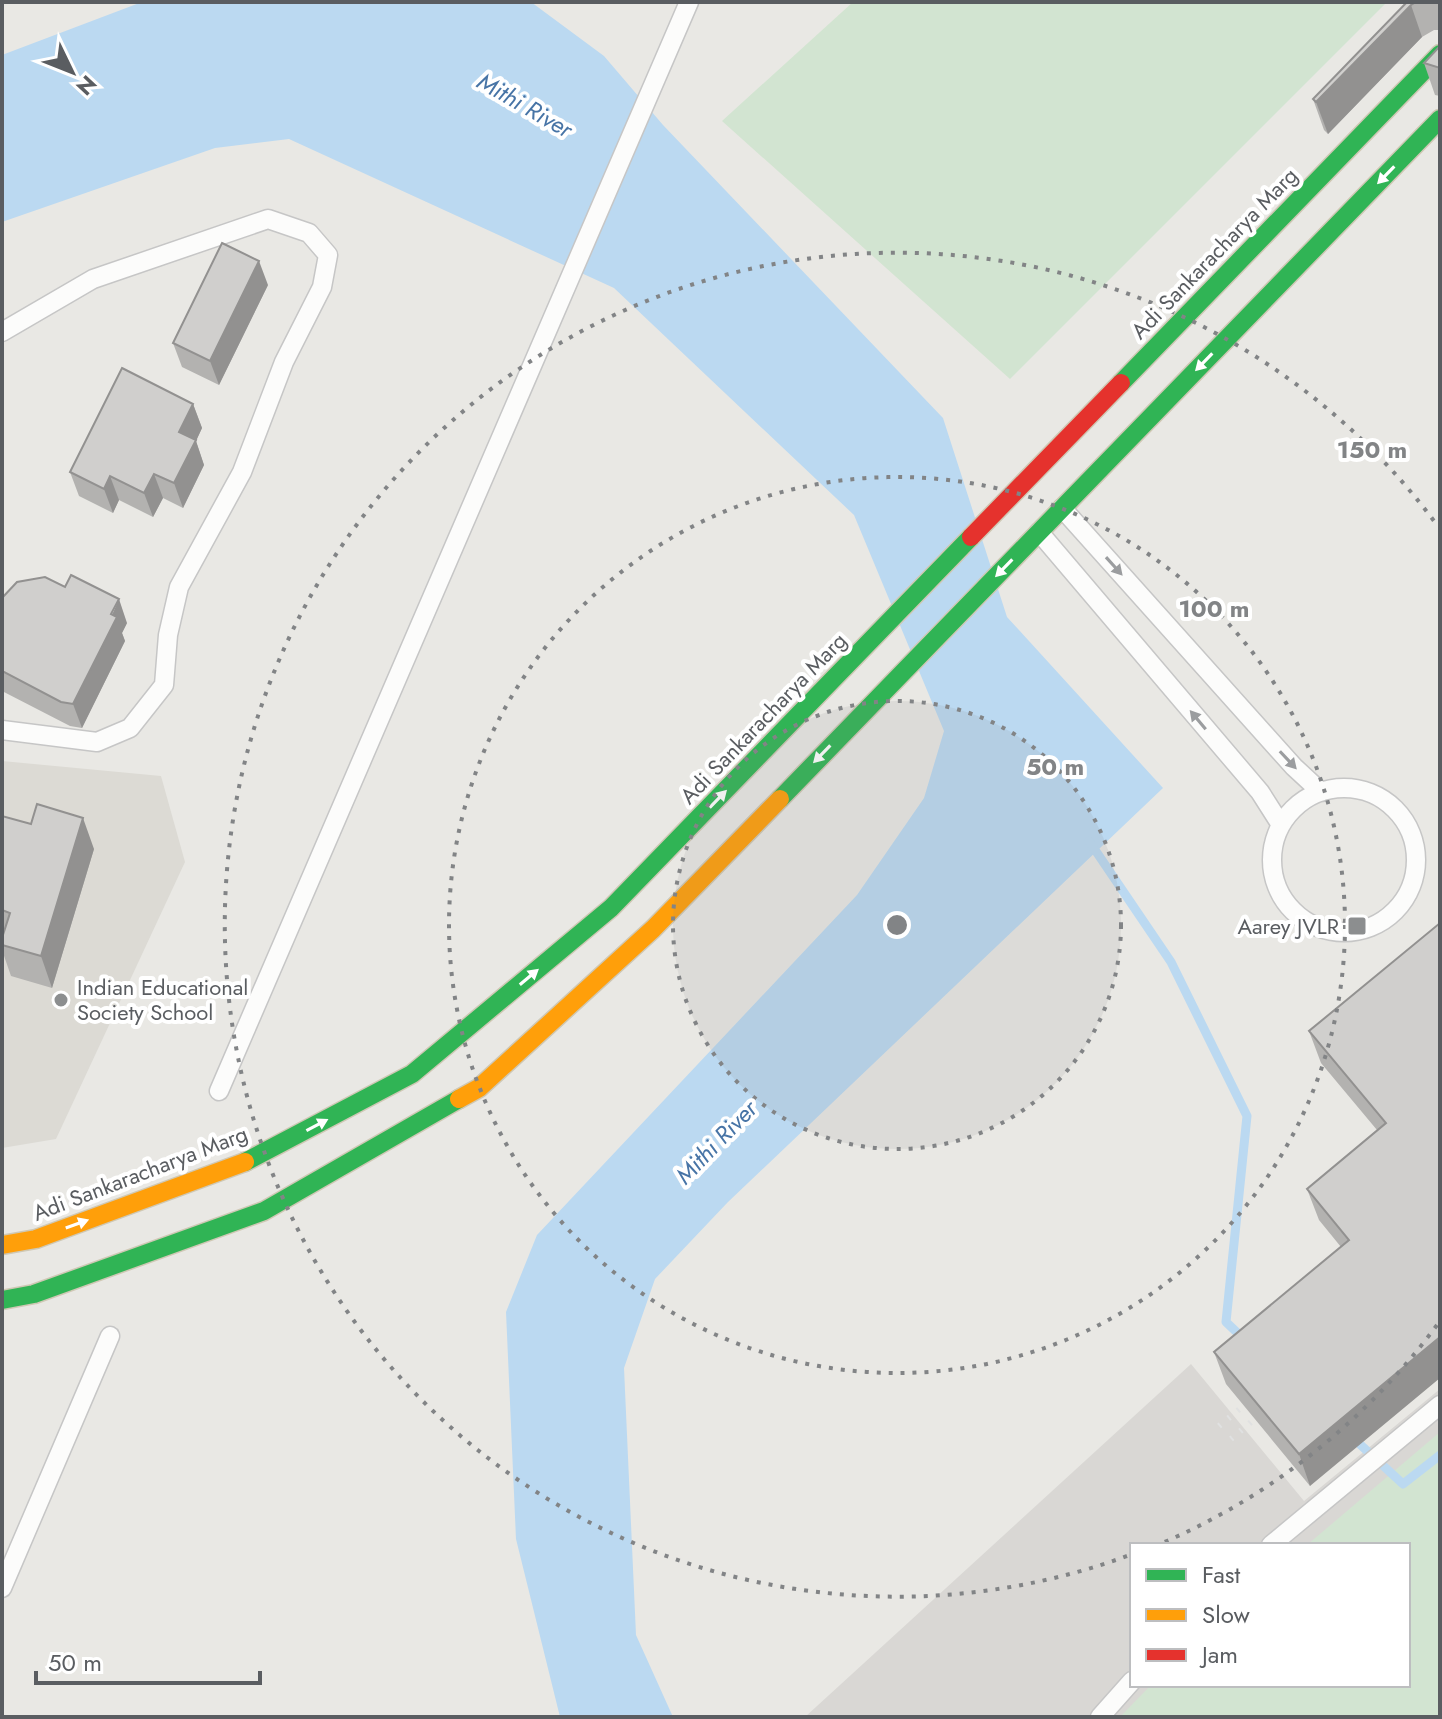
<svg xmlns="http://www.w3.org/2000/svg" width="1442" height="1719" font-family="Jost,sans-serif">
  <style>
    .industrial { fill: #d9d7d4; fill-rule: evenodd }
    .education { fill: #dcdad4 }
    .green { fill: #d2e4d1 }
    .water { fill: #bbd9f1 }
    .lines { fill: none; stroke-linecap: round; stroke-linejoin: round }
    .stream { stroke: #bbd9f1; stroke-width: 9 }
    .lane-casing { stroke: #c6c6c6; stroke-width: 21 }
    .fast-casing { stroke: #cfc8b4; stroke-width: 21 }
    .slow-casing { stroke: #cfc8b4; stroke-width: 21 }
    .jam-casing { stroke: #cfc8b4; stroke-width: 21 }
    .lane { stroke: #fcfcfb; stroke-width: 18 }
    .fast { stroke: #30b455; stroke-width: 18 }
    .slow { stroke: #ff9f0a; stroke-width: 18 }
    .jam { stroke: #e5322d; stroke-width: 18 }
    .rail { stroke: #e0e1e1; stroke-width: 6; stroke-dasharray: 2 10; stroke-linecap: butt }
    .wall { fill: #b3b2b0 }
    .shaded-wall { fill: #929190 }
    .building { fill: #d0cfcd; stroke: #929190; stroke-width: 2 }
    .oneway { fill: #fff }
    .oneway2 { fill: #9b9d9f }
    .ring { fill: none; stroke: #828486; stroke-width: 4; stroke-dasharray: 4 8 }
    .poi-dot { fill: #8c8e8f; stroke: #fff; stroke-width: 3 }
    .labels { text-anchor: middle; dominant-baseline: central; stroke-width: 8; stroke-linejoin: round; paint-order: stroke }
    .street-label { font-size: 22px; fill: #5a5d61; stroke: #fff }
    .poi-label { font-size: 22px; fill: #5a5d61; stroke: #fff; text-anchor: end }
    .water-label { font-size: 24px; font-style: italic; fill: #4774a6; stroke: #fff }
    .centre { fill: #828486; stroke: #fff; stroke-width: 4 }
    .ring-label { font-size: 24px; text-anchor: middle; font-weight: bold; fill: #828486; stroke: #fff; stroke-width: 8; stroke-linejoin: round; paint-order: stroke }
  </style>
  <rect width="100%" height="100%" fill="#e9e8e4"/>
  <path class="industrial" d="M 1191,1364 L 1304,1501 L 1440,1389 L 1440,1717 L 805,1717 ZM 1132,1545 L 1408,1545 L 1408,1685 L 1132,1685 Z"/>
  <path class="education" d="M 2,761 L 161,776 L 185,862 L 56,1139 L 2,1148 Z"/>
  <path class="green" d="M 853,2 L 1387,2 L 1010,379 L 722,121 Z
    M 1440,1432 L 1440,1717 L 1120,1717 L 1151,1685 L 1408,1685 L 1408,1545 L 1307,1545 Z"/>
  <path class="water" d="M 142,2 L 531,2 L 604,56 L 663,125 L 943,418 L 1007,617 L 1163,788 L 728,1202 L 655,1279 L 624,1368 L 636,1635 L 673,1717 L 560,1717 L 516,1539 L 506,1312 L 537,1235 L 857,895 L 924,798 L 944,731 L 854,515 L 614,288 L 289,139 L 215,148 L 2,222 L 2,55 Z"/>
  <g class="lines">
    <path class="stream" d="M 1089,841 L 1171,962 L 1247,1116 L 1226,1322 L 1246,1341
      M 1352,1437 L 1403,1484 L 1440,1455"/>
    <g class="lane-casing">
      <path id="lane" d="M 2,332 L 93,279 L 268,219 L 309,233 L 328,255 L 322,287 L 284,362 L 242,472 L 179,587 L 168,635 L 164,685 L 130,728 L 97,742 L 2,730
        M 1062,508 L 1294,767 L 1321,792
        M 1039,532 L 1260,792 L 1281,825
        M1272 860a72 72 0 1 1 144 0a72 72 0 1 1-144 0Z
        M 219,1091 L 689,2
        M 1271,1545 L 1440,1405
        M 2,1588 L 110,1336
        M 1100,1717 L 1132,1681"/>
    </g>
    <g class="fast-casing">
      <path id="fast" d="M 1121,383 L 1440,54
        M 780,799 L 1440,119
        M 245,1162 L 412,1074 L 611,908 L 971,537
        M 2,1300 L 34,1294 L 264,1211 L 459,1099"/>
    </g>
    <g class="slow-casing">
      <path id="slow" d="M 459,1099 L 479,1088 L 653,929 L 780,799
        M 2,1245 L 36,1239 L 245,1162"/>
    </g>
    <g class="jam-casing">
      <path id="jam" d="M 971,537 L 1121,383"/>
    </g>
    <use href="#lane" class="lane"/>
    <use href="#fast" class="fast"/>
    <use href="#slow" class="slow"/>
    <use href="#jam" class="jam"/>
    <path class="rail" d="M 1219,1426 L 1259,1393
      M 1231,1439 L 1270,1406"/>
  </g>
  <path class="wall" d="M 1407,2 L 1440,2 L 1440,30 L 1434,30 L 1422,37 L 1328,134 L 1324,130 L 1313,99 Z
    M 1440,46 L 1440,96 L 1435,95 L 1424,63 Z
    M 268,285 L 219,385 L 182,367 L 173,343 Z
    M 193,404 L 202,428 L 196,441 L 204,465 L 183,508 L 163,498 L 153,517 L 119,500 L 113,513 L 79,496 L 70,472 Z
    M 2,598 L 127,623 L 122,633 L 125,641 L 82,728 L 70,726 L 2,691 Z
    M 2,816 L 94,849 L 52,988 L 11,976 L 2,950 Z
    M 1440,923 L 1310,1486 L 1226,1384 L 1214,1352 L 1341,1247 L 1319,1220 L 1307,1189 L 1377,1130 L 1321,1063 L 1309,1031 Z"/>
  <path class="shaded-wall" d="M 1411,5 L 1422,37 L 1328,134 L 1316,102 Z
    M 259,261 L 268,285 L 219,385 L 210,361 Z
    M 193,404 L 202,428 L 196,441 L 204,465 L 183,508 L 174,483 L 179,432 Z
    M 154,474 L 163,498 L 153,517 L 144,493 Z
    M 110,476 L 119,500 L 113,513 L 104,489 Z
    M 119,599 L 127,623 L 122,633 L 125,641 L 82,728 L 73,704 Z
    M 83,818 L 94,849 L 52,988 L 41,956 Z
    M 1440,1337 L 1440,1378 L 1310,1486 L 1299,1454 Z"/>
  <path class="building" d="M 1407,2 L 1416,2 L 1411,5 L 1316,102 L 1313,99 Z
    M 1440,46 L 1440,68 L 1424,63 Z
    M 222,243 L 259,261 L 210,361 L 173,343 Z
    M 122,368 L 193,404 L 179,432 L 196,440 L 174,483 L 154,474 L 144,493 L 110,476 L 104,489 L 70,472 Z
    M 71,575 L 119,599 L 111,614 L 117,617 L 73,704 L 61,702 L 2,671 L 2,598 L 17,582 L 45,577 L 65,587 Z
    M 37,804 L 83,818 L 41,956 L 2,945 L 2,938 L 10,913 L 2,910 L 2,816 L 31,824 Z
    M 1440,923 L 1440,1337 L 1299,1454 L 1214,1352 L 1349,1240 L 1307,1189 L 1386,1123 L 1309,1031 Z"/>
  <defs><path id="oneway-solid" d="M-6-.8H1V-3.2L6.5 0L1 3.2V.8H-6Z" transform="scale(2)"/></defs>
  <g class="oneway">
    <use href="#oneway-solid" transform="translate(1386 175) rotate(134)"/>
    <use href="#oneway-solid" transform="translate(1204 362) rotate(134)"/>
    <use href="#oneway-solid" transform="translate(1004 568) rotate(134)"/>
    <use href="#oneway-solid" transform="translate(822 754) rotate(134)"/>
    <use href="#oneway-solid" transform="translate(718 799) rotate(-46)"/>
    <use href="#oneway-solid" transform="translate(529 977) rotate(-40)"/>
    <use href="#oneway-solid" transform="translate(317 1125) rotate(-28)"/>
    <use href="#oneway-solid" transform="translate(77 1224) rotate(-20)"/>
  </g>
  <g class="oneway2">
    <use href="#oneway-solid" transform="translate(1114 566) rotate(48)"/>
    <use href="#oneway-solid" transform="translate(1198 720) rotate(-130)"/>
    <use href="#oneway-solid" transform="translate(1288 760) rotate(47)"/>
  </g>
  <circle cx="897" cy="925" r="224" fill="#828486" fill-opacity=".12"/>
  <g class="ring">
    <circle cx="897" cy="925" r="224"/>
    <circle cx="897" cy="925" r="448"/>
    <path d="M1437 1325A672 672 0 0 1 1160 1544M1127 1556A672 672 0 1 1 1437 525"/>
  </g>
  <g class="poi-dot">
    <rect x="1347" y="916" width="20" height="20" rx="4"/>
    <circle cx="61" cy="1000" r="8"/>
  </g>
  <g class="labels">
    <g class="street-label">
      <text transform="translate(1214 253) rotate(-46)">Adi Sankaracharya Marg</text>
      <text transform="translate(763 718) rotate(-46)">Adi Sankaracharya Marg</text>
      <text transform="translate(140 1173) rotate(-21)">Adi Sankaracharya Marg</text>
    </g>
    <g class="poi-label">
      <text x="1339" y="926">Aarey JVLR</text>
      <text x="77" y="987" text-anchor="start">Indian Educational<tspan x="77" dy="25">Society School</tspan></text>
    </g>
    <g class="water-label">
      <text transform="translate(525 105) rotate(30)">Mithi River</text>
      <text transform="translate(716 1142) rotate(-46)">Mithi River</text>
    </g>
  </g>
  <circle cx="897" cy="925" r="12" class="centre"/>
  <g class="ring-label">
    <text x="1372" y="458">150 m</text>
    <text x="1214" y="617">100 m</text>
    <text x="1055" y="775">50 m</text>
  </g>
  <rect width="1442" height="1719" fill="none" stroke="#5a5d61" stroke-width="8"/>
  <rect x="1130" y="1543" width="280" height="144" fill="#ffffff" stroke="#bdbec0" stroke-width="2"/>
  <rect x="1146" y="1569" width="40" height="12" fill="#30b455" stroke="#bdbec0" stroke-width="2"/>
  <text x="1202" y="1583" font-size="24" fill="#5a5d61">Fast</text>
  <rect x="1146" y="1609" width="40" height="12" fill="#ff9f0a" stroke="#bdbec0" stroke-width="2"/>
  <text x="1202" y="1623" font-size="24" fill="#5a5d61">Slow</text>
  <rect x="1146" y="1649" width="40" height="12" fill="#e5322d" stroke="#bdbec0" stroke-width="2"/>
  <text x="1202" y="1663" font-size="24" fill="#5a5d61">Jam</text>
  <g transform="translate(72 72) rotate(133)" stroke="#ffffff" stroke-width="6" paint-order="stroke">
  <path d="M0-6L14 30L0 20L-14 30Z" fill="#5a5d61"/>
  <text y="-12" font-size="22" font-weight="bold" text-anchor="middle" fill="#5a5d61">N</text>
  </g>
  <path d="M36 1671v12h224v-12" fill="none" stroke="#5a5d61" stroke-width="4"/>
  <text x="48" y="1671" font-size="24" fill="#5a5d61" stroke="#ffffff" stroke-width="6" paint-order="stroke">50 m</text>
</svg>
